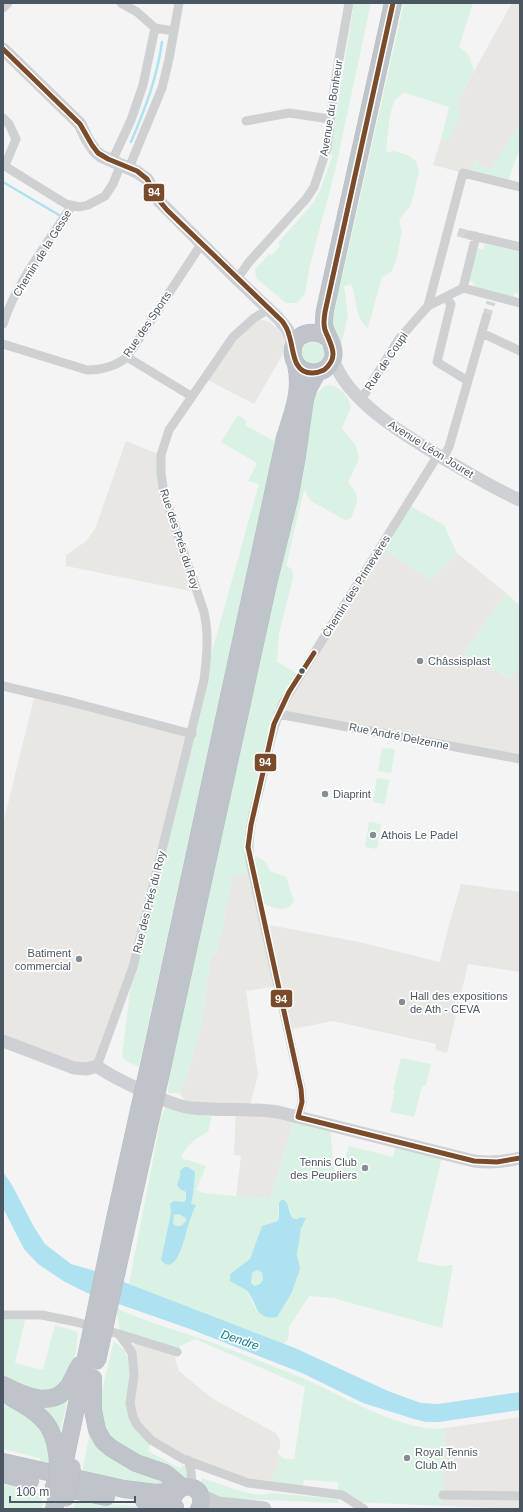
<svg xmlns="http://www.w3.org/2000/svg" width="523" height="1512" font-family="Helvetica,sans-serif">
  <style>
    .commercial { fill: #e8e7e3 }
    .green { fill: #d9f2e3; fill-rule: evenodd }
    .water { fill: #aee2f0; fill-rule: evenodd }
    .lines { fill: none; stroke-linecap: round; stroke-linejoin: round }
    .stream { stroke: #aee2f0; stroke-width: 2.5 }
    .street-tunnel { stroke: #d2d4d7; stroke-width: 9; stroke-dasharray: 9 4.5; stroke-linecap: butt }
    .highway-casing { stroke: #b9bec3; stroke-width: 18 }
    .street { stroke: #ced0d2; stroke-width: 9 }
    .secondary { stroke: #ced0d4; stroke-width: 13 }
    .primary { stroke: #caced1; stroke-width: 15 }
    .highway { stroke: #bec4c9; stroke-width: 17 }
    .highway-bridge-casing { stroke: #b9bec3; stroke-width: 18; stroke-linecap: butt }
    .highway-bridge { stroke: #bec4c9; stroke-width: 17 }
    .bus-1-casing { stroke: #fff; stroke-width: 8 }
    .bus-1 { stroke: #7a4b2a; stroke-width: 5 }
    .poi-dot { fill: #868d94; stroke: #fff; stroke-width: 1.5 }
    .bus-dot { fill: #4a5661; stroke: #fff; stroke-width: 1.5 }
    .labels { text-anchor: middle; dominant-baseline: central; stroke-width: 3.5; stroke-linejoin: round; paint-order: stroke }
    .street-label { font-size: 11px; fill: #4a5661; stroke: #fff }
    .poi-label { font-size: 11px; fill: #4a5661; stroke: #fff; text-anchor: start }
    .water-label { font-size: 12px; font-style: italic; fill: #0c7c9b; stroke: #fff }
    .line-badge { stroke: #fff; stroke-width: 1.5 }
    .badge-label { font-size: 11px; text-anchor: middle; font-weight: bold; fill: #fff }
  </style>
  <rect width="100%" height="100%" fill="#f4f4f4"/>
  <path class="commercial" d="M 512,3 L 520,3 L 520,127 L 518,127 L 491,170 L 475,161 L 468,174 L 433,165 L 441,139 L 444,142 L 457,108 L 458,100 Z
    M 254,318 L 270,322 L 275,327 L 276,326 L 284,337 L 285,343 L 284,352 L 254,404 L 204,378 Z
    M 126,441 L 161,455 L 161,473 L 197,589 L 190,591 L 66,566 L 66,555 L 85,542 L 95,529 Z
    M 380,547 L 431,580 L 457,553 L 506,593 L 464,653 L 479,666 L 482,662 L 510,679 L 520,664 L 520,759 L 278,714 Z
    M 35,694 L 192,734 L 143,933 L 92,1069 L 3,1041 L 3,824 Z
    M 253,872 L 264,924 L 359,942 L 440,962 L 447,932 L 461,884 L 520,892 L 520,972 L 468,964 L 447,1053 L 435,1050 L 436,1044 L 333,1021 L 288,1030 L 278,986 L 246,991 L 258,1075 L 249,1109 L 295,1116 L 270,1199 L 236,1197 L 241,1156 L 234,1155 L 236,1109 L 191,1108 L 179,1093 L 184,1085 L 201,1026 L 211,957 L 217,953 L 233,875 Z
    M 135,1339 L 177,1352 L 175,1358 L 179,1371 L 213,1399 L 276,1433 L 280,1440 L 280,1447 L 277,1453 L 281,1456 L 270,1486 L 248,1483 L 163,1446 L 133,1417 L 132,1351 Z
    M 520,1417 L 520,1509 L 443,1506 L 445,1428 Z"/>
  <path class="green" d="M 354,3 L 371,3 L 335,171 L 310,265 L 305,294 L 297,303 L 286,303 L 256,278 L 255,270 L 269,254 L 272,255 L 280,246 L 278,243 L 313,203 L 320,191 L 332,157 L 331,153 L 331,148 Z
    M 404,3 L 473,3 L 459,47 L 468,54 L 474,70 L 458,100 L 457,108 L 462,113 L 451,135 L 444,142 L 441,139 L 449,107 L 409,94 L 403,93 L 394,101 L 390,115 L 386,149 L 387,153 L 393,151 L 408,155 L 416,161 L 419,172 L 411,205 L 399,220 L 402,231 L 396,261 L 391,272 L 382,277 L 368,328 C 355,319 357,299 351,284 L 344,286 L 348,315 L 338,359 L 328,312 L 333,293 L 343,273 Z
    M 518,126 L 520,127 L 520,153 L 518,153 L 508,181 L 468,174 L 474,161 L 491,170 Z
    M 485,244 L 520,252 L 520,294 L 514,293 L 513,299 L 473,289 L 475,283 L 469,281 L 477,248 L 483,250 Z
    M302 353a11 11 0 1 1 22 0a11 11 0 1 1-22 0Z
    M 331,385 C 342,388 348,397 351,407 L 342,428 L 356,446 L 359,459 L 348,482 C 361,498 358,499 351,518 L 345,520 L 311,501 L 304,490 L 286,566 C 293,568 293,572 293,578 L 279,633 L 277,662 L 300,675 L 283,703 L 251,825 L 252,858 L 256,856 C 263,859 267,863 270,871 L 286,877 L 294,901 C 288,915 269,907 259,901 L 253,872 L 233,875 L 217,953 L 211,957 L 201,1026 L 184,1085 L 179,1093 L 168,1093 L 170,1069 L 299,481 L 306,453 L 310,414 L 314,396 L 325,386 Z
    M 293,386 L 278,436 L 252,549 L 139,1066 C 131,1064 127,1062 122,1056 L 133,967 L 204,680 L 259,484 L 248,481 L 257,463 L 221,442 L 238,415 L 247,421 L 245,425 L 274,441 L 290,389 Z
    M 407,504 L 444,525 L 457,553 L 431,580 L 380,547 Z
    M 506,593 L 520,606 L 520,665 L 511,679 L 482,662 L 479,667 L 464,653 Z
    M 382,748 L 395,749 L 391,773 L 378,771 Z
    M 377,778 L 389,780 L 385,804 L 373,802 Z
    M 369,822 L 381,824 L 377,849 L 365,847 Z
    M 401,1058 L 431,1064 L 426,1085 L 422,1087 L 414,1117 L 390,1112 L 395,1091 L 393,1090 Z
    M 166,1105 L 186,1114 L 212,1116 L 208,1132 C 196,1138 187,1144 181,1158 L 206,1166 L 196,1190 L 204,1193 L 270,1199 L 295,1116 L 330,1125 L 334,1171 L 342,1173 L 349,1146 L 393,1157 L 397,1142 L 443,1153 L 417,1261 L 440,1266 L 453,1265 L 442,1328 L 333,1298 L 309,1296 L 289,1327 L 288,1340 L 283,1344 L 129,1284 L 161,1118 ZM 278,1206 L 290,1209 L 291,1216 L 294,1219 L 298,1219 L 300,1217 L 306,1218 C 300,1230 295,1247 299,1261 L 256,1310 L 248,1293 L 230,1274 L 250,1259 L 262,1226 L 278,1221 L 279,1216 Z
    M 258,1270 L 262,1273 L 263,1280 L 260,1285 L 255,1286 L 251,1283 L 252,1273 L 255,1271 Z
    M 116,1308 C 141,1320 169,1328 196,1337 C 215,1343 234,1351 252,1358 C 271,1366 291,1373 309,1381 C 344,1397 407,1434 445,1428 L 443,1506 L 353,1502 L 337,1494 L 338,1482 L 304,1480 L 302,1490 L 270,1486 L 281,1456 L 285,1459 L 294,1459 L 305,1387 L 195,1339 L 180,1346 L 177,1352 L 120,1333 Z
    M 3,1320 L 25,1320 L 15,1363 L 43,1370 L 55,1325 L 78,1332 L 76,1353 L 66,1382 L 42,1394 L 3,1377 Z
    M 114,1341 L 124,1350 L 129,1360 L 132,1424 L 140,1435 L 150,1444 L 148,1451 L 181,1469 L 182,1464 L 185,1467 L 189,1481 L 116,1446 L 103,1431 L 100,1398 Z
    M 68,1398 L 60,1432 L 36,1403 Z
    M 3,1401 L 29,1415 L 41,1423 L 53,1463 L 42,1462 L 39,1458 L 3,1449 Z
    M 92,1423 L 176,1485 L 141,1485 L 84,1472 L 83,1467 Z
    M 201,1478 C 218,1482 255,1500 271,1493 L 337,1499 L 339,1501 L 339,1503 C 314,1502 289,1501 265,1500 C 246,1499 223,1504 207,1492 C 204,1489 201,1482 201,1478 Z
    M 3,1484 L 41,1495 L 43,1503 L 42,1509 L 3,1509 Z
    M 76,1501 L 169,1509 L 73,1509 Z"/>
  <path class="water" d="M 184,1167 L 188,1167 L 195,1172 L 193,1194 L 191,1204 L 196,1205 C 193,1211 191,1217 189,1223 C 186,1231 177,1280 161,1260 L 171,1213 L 170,1204 L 174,1201 L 184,1202 L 186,1200 L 186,1192 L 180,1189 L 177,1185 L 181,1173 L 179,1172 ZM 179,1214 L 186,1218 L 186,1221 L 181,1226 L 175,1226 L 173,1223 L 174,1215 Z
    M 3,1172 L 12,1185 L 34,1227 L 45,1244 L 71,1264 L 92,1270 L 129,1284 L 295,1348 L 388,1391 L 421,1403 L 438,1404 L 520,1392 L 520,1410 L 439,1422 L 426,1422 L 414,1419 L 363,1403 L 302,1373 L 190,1329 L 87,1293 L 65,1282 L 38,1264 L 24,1249 L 3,1208 Z
    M 281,1200 L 284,1200 L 287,1203 L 291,1216 L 294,1219 L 298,1219 L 300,1217 L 306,1218 L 301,1229 L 297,1254 L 300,1269 L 291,1294 L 277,1317 C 254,1321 257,1301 247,1291 C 242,1287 235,1284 230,1281 L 230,1274 L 250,1259 L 262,1226 L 278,1221 L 279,1216 L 279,1203 ZM 258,1270 L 262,1273 L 263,1280 L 260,1284 L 255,1286 L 251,1283 L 252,1273 L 255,1271 Z"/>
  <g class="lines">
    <path class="stream" d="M 131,142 C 145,109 157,78 162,42
      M 3,182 L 59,215"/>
    <path class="street-tunnel" d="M 458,232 L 469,235
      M 486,318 L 491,302"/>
    <g class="highway-casing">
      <path id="highway" d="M 329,339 C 313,326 290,334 293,356 C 297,377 327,378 333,358 C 336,346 326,336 324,325 C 324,320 324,315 325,310 L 393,3
        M 148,1070 L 285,438 C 293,413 302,391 296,364
        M 161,1073 L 268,584 L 290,495 L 297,456 L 305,399 L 309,387 L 317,373
        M 116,1214 L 139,1110
        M 129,1216 L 152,1113
        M 93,1378 L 93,1410 L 97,1430 L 103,1441 L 111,1448 L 136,1463 L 165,1473 L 182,1487
        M 3,1385 C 22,1395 52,1409 68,1387 C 73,1380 75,1372 80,1365
        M 12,1398 C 44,1415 56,1427 58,1464
        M 3,1462 L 124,1489 L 156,1493 L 177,1491
        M 64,1465 L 83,1375 L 86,1357
        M 3,1474 L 30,1481
        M 54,1486 L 106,1497
        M 174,1496 C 184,1477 209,1490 199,1509
        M 144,1501 L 160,1503 L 175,1507
        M 54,1509 L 57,1497"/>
    </g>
    <path class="street" d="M 121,3 L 137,12 L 155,28
      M 3,8 L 8,3
      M 155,28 L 174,31
      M 3,118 L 9,124 L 16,139 L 6,163 L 4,165
      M 246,121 L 289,113 L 330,119
      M 112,161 L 131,120 L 143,85 L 155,28
      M 3,165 L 66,204 L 80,207 L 88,205 L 105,196 L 113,184 L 121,164
      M 129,168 L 162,88 L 169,59 L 179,3
      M 469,235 L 520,247
      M 237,279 L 249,262 L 306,199 L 314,187 L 327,148 L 336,76 L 349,3
      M 463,288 L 476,236
      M 446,298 L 451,304 L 437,362 L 468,381
      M 428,306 L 463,173 L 520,187
      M 3,324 C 17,281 48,243 72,205
      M 482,333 L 520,351
      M 3,344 L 87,370 C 101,370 116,366 127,357 L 202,243
      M 127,357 L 191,396
      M 361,400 L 399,339 L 428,306 L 463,288 L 520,303
      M 443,458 L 449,447 L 486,318
      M 3,686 L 75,703 L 192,734
      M 278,714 L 520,759
      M 97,1066 L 133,967 L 204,680 C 207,656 209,635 204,612 L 164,494 L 161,473 L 161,455 L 169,430 L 233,337 L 254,318 L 269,309
      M 298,1117 L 302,1102 L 301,1089 L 250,861 C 246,834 255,808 261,783 C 267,755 272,729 283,703 L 438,455
      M 3,1315 L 42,1315 L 76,1322 L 119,1334 L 127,1345 L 132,1353 L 133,1362 L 134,1376 L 130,1403 L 133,1417 L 137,1425 L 151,1440 L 183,1459 L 248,1483 L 342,1495 L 364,1509
      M 119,1334 L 177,1352
      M 188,1460 L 191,1471 L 192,1487
      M 443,1495 L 520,1496"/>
    <path class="secondary" d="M 3,49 L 80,124 L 87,139 L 95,151 L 101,156 L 137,172 L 147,179 L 159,201 L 237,279 L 279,319 L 287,329 L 291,337 L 293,348
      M 333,357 C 344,402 416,442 453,464 C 475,477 497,490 520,500
      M 3,1041 L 74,1068 L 87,1069 L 97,1066 C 112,1078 174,1107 192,1108 C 221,1111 250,1108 278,1112 L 474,1161 C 490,1163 504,1162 520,1158"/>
    <path class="primary" d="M 201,1496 L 218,1504 L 264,1509"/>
    <use href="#highway" class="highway"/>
    <g class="highway-bridge-casing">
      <path id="highway-bridge" d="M 139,1110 L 148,1070
        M 152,1113 L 161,1073
        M 86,1357 L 116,1214
        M 97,1361 L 129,1216
        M 57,1497 L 58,1464
        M 66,1498 L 72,1467"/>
    </g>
    <use href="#highway-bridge" class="highway-bridge"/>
    <g class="bus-1-casing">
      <path id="bus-1" d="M 3,49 L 80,124 L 92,145 L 98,153 L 108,159 L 137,171 L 147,179 L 157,198 L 167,210 L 282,321 C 285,325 288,330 289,335 C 294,349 292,373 312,373 C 317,373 320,372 324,370 C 329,366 333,360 333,354 C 333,346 328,338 325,330 C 323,324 324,318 325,312 L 393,3
        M 298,1117 L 302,1102 L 301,1089 L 248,847 L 251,825 L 274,724 L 289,692 L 314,653
        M 298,1117 L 474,1161 L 497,1162 L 520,1158"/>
    </g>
    <use href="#bus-1" class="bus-1"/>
  </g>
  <g class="poi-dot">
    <circle cx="420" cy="661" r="4"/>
    <circle cx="325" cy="794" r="4"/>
    <circle cx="373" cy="835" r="4"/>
    <circle cx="79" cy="959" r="4"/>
    <circle cx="402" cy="1002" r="4"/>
    <circle cx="365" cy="1168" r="4"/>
    <circle cx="407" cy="1458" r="4"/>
  </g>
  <circle class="bus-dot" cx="302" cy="671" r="3.5"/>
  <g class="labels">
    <g class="street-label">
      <text transform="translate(331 108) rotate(-81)">Avenue du Bonheur</text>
      <text transform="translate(42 253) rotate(-58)">Chemin de la Gesse</text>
      <text transform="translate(147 324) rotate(-56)">Rue des Sports</text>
      <text transform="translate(386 361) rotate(-56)">Rue de Coupi</text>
      <text transform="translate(431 449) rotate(32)">Avenue Léon Jouret</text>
      <text transform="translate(180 539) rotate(72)">Rue des Prés du Roy</text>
      <text transform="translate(356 586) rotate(-58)">Chemin des Primevères</text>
      <text transform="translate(399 736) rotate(11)">Rue André Delzenne</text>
      <text transform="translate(149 902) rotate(-76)">Rue des Prés du Roy</text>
    </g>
    <g class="poi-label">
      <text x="428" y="661">Châssisplast</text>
      <text x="333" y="794">Diaprint</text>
      <text x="381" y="835">Athois Le Padel</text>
      <text x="71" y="953" text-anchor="end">Batiment<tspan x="71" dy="13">commercial</tspan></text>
      <text x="410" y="996">Hall des expositions<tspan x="410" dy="13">de Ath - CEVA</tspan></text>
      <text x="357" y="1162" text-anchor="end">Tennis Club<tspan x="357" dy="13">des Peupliers</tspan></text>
      <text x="415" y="1452">Royal Tennis<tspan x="415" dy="13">Club Ath</tspan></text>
    </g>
    <g class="water-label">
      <text transform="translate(240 1340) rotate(19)">Dendre</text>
    </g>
  </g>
  <g class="line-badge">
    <rect x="143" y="183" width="22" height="19" rx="4" fill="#7a4b2a"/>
    <rect x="254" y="753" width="23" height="19" rx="4" fill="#7a4b2a"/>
    <rect x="270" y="989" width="23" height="19" rx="4" fill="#7a4b2a"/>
  </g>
  <g class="badge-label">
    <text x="154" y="196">94</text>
    <text x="265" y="766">94</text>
    <text x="281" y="1003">94</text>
  </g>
  <rect width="523" height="1512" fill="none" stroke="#4a5661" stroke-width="8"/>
  <path d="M10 1496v6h125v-6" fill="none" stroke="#4a5661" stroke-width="2"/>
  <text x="16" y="1496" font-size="12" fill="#4a5661" stroke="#ffffff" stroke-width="3" paint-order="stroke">100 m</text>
</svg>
